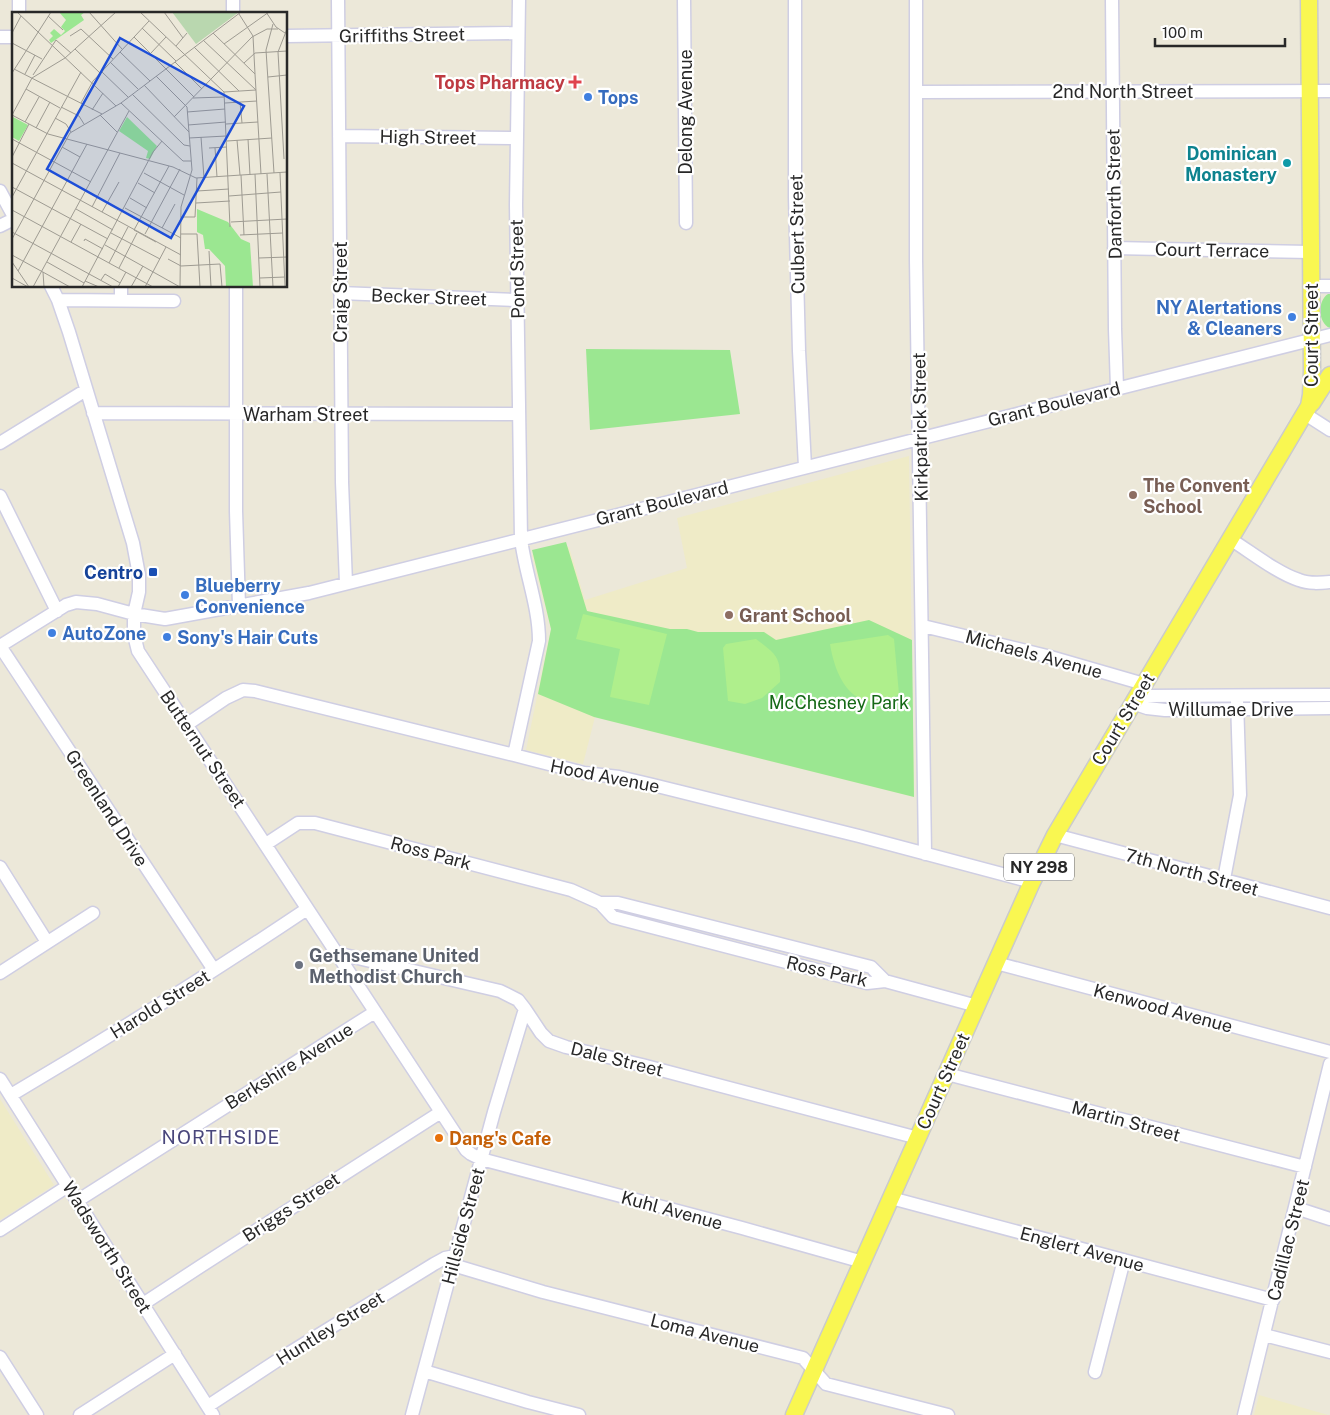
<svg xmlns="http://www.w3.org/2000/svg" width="1330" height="1415" font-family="'Public Sans',sans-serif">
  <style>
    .education { fill: #efebc7 }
    .green { fill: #9be791 }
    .pitch { fill: #afef8c }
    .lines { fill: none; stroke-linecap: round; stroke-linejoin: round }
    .minor-casing { stroke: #cfcee3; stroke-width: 15 }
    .major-casing { stroke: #cbcbcb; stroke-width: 19 }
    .minor { stroke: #fff; stroke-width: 12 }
    .major { stroke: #f9f751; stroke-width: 16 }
    .health-dot { fill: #e0444e; stroke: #fff; stroke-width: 2 }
    .shop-dot { fill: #3f7fe0; stroke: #fff; stroke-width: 2 }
    .culture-dot { fill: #0f9aa8; stroke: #fff; stroke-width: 2 }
    .education-dot { fill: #8d6e63; stroke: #fff; stroke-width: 2 }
    .transit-dot { fill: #1a4fb4; stroke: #fff; stroke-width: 2 }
    .worship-dot { fill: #6b7280; stroke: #fff; stroke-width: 2 }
    .food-dot { fill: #e8710a; stroke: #fff; stroke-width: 2 }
    .labels { text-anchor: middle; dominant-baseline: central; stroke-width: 4.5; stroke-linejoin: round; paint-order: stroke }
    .shield { fill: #fff; stroke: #686868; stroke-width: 1 }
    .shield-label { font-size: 16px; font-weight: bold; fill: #282828 }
    .street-label { font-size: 18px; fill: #282828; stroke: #fff }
    .health-label { font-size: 18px; font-weight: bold; fill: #be3a42; stroke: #fff; text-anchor: end }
    .shop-label { font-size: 18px; font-weight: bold; fill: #366cbe; stroke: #fff; text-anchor: start }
    .culture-label { font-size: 18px; font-weight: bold; fill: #0d838f; stroke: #fff; text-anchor: end }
    .education-label { font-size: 18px; font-weight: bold; fill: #785e54; stroke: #fff; text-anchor: start }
    .transit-label { font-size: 18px; font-weight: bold; fill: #164399; stroke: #fff; text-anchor: end }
    .park-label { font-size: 18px; fill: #156916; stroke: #fff }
    .worship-label { font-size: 18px; font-weight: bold; fill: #5b616d; stroke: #fff; text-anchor: start }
    .food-label { font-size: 18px; font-weight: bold; fill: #c56008; stroke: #fff; text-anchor: start }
    .neighbourhood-label { font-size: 19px; letter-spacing: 1px; fill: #49467b; stroke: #fff }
    .inset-road { fill: none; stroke: #9e9b92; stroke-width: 1 }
    .view { fill: #1d4ed8; fill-opacity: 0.15; stroke: #1d4ed8; stroke-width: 2.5 }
    .inset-edge { fill: none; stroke: #282828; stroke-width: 2.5 }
  </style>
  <rect width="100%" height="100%" fill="#ece8d9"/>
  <path class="education" d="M 909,456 L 914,797 L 595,717 L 583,764 L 526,750 L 551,629 L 532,555 L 569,547 L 585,600 L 687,568 L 677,518 Z
    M 0,1099 L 54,1185 L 0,1220 Z
    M 1259,1395 L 1328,1415 L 1254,1415 Z"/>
  <path class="green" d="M 1328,294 L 1330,294 L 1330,328 C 1318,323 1317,301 1328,294 Z
    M 586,349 L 730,350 L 740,414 L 590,430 Z
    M 566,542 L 587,611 L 670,629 L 687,629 L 698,632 L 764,632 L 776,640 L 869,620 L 912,640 L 914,797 L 594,717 L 538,694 L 551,629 L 532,550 Z"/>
  <path class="pitch" d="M 583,614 L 667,634 L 649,705 L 610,697 L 620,649 L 576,639 Z
    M 888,635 L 894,639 L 899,694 C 857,718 836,682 830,644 Z
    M 756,639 C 776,654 781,657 780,682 L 762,698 L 745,704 L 728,701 L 723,648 L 726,644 Z"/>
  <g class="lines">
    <g class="minor-casing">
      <path id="minor" d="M 19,0 L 19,14
        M 338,0 L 342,482 L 346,583
        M 684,0 L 686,223
        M 795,0 L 795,197 L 799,351 L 805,467
        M 916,0 L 916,260 L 925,854
        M 1112,0 L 1115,329 L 1117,388
        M 233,14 L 233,0
        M 286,36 L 518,33
        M 0,37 L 14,37
        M 917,92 L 1330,91
        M 339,136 L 517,138
        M 0,191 L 14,217
        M 0,226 L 14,219
        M 1114,248 L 1310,252
        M 51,286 L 58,300 L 69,332 L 133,543 L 139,575 L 139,592 L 134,614 L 134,635 L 138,651 L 466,1150 L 471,1154 L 481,1159 L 742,1228 L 863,1262
        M 121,286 L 121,301
        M 236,286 L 236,511 L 239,606
        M 1311,286 L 1330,286
        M 340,293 L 517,300
        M 58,300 L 174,301
        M 93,413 L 519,414
        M 1305,414 L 1330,430
        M 0,443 L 86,390
        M 0,496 L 57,611
        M 1230,539 C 1251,552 1277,573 1299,580 C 1309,584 1320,583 1330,582
        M 923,626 L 1047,656 L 1144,684
        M 1138,694 L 1146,696 L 1330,695
        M 1132,703 L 1147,708 L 1165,710 L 1330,708
        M 186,725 L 226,698 L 243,690 L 255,691 L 514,755 L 584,773 L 619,777 L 653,785 L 859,836 L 1032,882
        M 514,755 L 539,641 C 539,606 525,573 521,539 L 516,205 L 519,0
        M 1055,835 L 1330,908
        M 266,844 L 298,823 L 315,823 L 571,890 L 600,903 L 613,917 L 867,983 L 885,981 L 977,1006
        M 0,867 L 47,942
        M 1224,879 L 1240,795 L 1237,700
        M 600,903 L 618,903 L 871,967 L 885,981
        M 336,953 L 500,991 L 518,1000 L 525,1009 L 541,1033 L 549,1041 L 566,1047 L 642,1065 L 918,1138
        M 996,963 L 1330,1052
        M 214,970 L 0,646 L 66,605 L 76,602 L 97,604 L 134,614 L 165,619 L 309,593 L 1330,335
        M 0,973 L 93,913
        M 947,1074 L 1305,1167
        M 0,1079 L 213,1415
        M 11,1095 C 111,1036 210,974 307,909
        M 891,1198 L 1273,1300
        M 77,1201 L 375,1012
        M 1296,1208 L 1330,1219
        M 0,1230 L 68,1186
        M 453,1265 L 543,1292 L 803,1358 L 826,1384 L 948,1415
        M 143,1304 L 201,1266 L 441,1112
        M 1264,1335 L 1330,1352
        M 0,1357 L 37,1415
        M 424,1371 L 528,1402 L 579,1415
        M 1095,1372 L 1124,1260
        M 208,1406 L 278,1360 L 434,1264 L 445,1258 L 455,1256
        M 80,1415 L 175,1354
        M 412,1415 L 494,1112 L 525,1009
        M 1244,1415 L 1330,1064"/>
    </g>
    <g class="major-casing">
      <path id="major" d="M 1312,403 L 1330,375
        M 794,1415 L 1032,882 L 1055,835 L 1309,406 L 1311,395 L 1312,371 L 1309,0"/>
    </g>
    <use href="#minor" class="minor"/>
    <use href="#major" class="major"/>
  </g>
  <path class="health-dot" d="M572.5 74.5h5v5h5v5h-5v5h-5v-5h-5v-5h5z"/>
  <g class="shop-dot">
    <circle cx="588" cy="97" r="5"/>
    <circle cx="1292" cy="317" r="5"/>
    <circle cx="185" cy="595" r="5"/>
    <circle cx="52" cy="633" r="5"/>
    <circle cx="167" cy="637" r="5"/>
  </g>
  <circle class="culture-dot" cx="1287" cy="163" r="5"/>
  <g class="education-dot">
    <circle cx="1133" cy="495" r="5"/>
    <circle cx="729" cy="615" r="5"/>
  </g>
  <rect class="transit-dot" x="148" y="567" width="10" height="10" rx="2.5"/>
  <circle class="worship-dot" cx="299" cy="965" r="5"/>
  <circle class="food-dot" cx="439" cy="1138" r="5"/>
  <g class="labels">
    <rect class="shield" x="1004" y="853.5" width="70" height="27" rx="4"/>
    <g class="shield-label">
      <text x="1039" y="867">NY 298</text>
    </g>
    <g class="street-label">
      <text transform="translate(402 35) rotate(-1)">Griffiths Street</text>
      <text x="1123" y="91">2nd North Street</text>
      <text transform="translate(685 112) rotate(-90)">Delong Avenue</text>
      <text transform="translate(428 137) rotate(1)">High Street</text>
      <text transform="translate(1114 194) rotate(-91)">Danforth Street</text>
      <text transform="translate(797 234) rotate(-91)">Culbert Street</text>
      <text transform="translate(1212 250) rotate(1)">Court Terrace</text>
      <text transform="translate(517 269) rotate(-91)">Pond Street</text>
      <text transform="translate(340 292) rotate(-90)">Craig Street</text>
      <text transform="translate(429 297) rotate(2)">Becker Street</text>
      <text transform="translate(1311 335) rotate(-90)">Court Street</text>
      <text transform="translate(1054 404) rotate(-14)">Grant Boulevard</text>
      <text x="306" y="414">Warham Street</text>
      <text transform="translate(920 427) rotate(-91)">Kirkpatrick Street</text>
      <text transform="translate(662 503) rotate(-14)">Grant Boulevard</text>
      <text transform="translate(1034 654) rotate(15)">Michaels Avenue</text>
      <text x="1231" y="709">Willumae Drive</text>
      <text transform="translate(1123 719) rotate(-59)">Court Street</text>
      <text transform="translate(203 749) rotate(56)">Butternut Street</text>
      <text transform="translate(605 776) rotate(11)">Hood Avenue</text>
      <text transform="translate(107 808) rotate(57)">Greenland Drive</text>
      <text transform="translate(431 853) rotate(15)">Ross Park</text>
      <text transform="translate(1192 872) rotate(15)">7th North Street</text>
      <text transform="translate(827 971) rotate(13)">Ross Park</text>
      <text transform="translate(160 1004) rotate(-32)">Harold Street</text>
      <text transform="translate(1163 1008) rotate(15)">Kenwood Avenue</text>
      <text transform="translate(617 1059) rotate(14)">Dale Street</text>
      <text transform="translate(289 1066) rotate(-32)">Berkshire Avenue</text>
      <text transform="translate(943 1081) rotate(-66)">Court Street</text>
      <text transform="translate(1126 1121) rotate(15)">Martin Street</text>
      <text transform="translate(291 1207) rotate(-33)">Briggs Street</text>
      <text transform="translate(672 1210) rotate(15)">Kuhl Avenue</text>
      <text transform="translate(463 1226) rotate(-75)">Hillside Street</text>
      <text transform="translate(1288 1240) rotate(-76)">Cadillac Street</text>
      <text transform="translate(107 1247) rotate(58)">Wadsworth Street</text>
      <text transform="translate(1082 1249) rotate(15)">Englert Avenue</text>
      <text transform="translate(330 1328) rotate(-32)">Huntley Street</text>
      <text transform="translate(705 1333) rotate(14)">Loma Avenue</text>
    </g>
    <g class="health-label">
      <text x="565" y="82">Tops Pharmacy</text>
    </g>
    <g class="shop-label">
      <text x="598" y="97">Tops</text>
      <text x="1282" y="307" text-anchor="end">NY Alertations<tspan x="1282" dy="21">&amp; Cleaners</tspan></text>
      <text x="195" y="585">Blueberry<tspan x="195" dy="21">Convenience</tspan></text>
      <text x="62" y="633">AutoZone</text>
      <text x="177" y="637">Sony's Hair Cuts</text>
    </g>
    <g class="culture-label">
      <text x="1277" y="153">Dominican<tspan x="1277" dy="21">Monastery</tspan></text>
    </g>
    <g class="education-label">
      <text x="1143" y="485">The Convent<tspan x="1143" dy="21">School</tspan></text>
      <text x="739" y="615">Grant School</text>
    </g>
    <g class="transit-label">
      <text x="143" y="572">Centro</text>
    </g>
    <g class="park-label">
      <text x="839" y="702">McChesney Park</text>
    </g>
    <g class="worship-label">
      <text x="309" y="955">Gethsemane United<tspan x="309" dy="21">Methodist Church</tspan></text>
    </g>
    <g class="food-label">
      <text x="449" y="1138">Dang's Cafe</text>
    </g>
    <g class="neighbourhood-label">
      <text x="221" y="1137">NORTHSIDE</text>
    </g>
  </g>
  <g transform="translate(12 12)">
    <rect width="275" height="275" fill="#ece8d9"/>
    <path d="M 47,0 L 73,0 L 69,3 L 72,8 L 39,31 L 37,28 L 41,24 L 38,21 L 42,17 L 49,23 L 53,19 L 49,15 L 54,8 ZM 1,105 L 16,113 L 7,129 L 0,125 ZM 115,105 L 145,134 L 138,147 L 134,146 L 136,139 L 107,119 ZM 185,197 L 216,210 L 229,227 L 238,231 L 241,275 L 214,275 L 213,254 L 197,237 L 193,237 L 191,223 L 185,220 Z" fill="#9be791"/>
    <path d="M 160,0 L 227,0 L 184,32 Z" fill="#b9d7af"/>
    <path class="inset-road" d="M 5,0 L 104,94M 77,0 L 110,37M 128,0 L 212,80 L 218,215M 152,0 L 171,26M 254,0 L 264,15 L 273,21M 227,2 L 241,24 L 243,62M 36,4 L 51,18M 261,12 L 254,38 L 262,161M 130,16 L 164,49M 0,21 L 9,4M 201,21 L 243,62 L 249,162M 58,24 L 69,17 L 101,47M 122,25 L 182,85M 191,28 L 244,78M 0,31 L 30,47M 212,32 L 257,0M 164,34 L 175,21M 182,35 L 227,79M 63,37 L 88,61M 108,40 L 138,69M 139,41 L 154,25M 98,50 L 126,77M 163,50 L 190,77M 232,51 L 243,41 L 275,39M 2,57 L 90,102M 89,59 L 116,85M 0,61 L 39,0M 13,62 L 23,43M 21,63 L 44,28 L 59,41M 144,64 L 175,95 L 180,158 L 169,195 L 168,275M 256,65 L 275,63M 132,73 L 177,120M 14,77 L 48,96M 212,80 L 244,78M 120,82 L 172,133 L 178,134M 181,86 L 212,85M 228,90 L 230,111M 69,91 L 81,69 L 137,9M 109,91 L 171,149 L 179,149M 213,91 L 245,89M 49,95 L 67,104 L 72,112M 80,98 L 91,81M 175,100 L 213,97M 0,103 L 36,122 L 161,155 L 184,166 L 275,160M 0,103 L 20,66 L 53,46 L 104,0M 88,103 L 105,120M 162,105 L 240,25 L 255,17 L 266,17M 43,106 L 54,112 L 59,120M 13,110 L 27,85M 214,112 L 246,110M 176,113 L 214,110M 24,116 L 38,90M 189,125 L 192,166M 177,126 L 214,124M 0,127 L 79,170M 236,127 L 238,163M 225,128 L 228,163M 215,129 L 260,126M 50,135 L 68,145M 197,136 L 215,135M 203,136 L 205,165M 0,145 L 17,112M 272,147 L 266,40 L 275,17M 0,151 L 169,243M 132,161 L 172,183M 268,161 L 273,275M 243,162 L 248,275M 255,162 L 261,275M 229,163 L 232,223M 126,171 L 143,181M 0,175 L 96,227M 185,179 L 217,177M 217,184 L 269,180M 0,185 L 69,60M 118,186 L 135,196M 184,191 L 218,189M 80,195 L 108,141M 113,196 L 169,226M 64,197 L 101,218M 0,198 L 141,275M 90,200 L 107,170M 169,205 L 183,205 L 185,166M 219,210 L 275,207M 150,216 L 163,192M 122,218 L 157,154M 122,218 L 144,230M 0,220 L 101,275M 99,221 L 148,247M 133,222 L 168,157M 169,222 L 185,222 L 188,275M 228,223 L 271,221M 0,227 L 58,121 L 109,91 L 229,0M 72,229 L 73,227 L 91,237M 59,230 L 69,212M 93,233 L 168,275M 197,239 L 199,275M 0,243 L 58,275M 247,246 L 275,245M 156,247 L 169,254 L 208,252 L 210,275M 0,250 L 17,275M 35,250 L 72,271M 97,251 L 116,215M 107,256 L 125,221M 6,259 L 75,132M 31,260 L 32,275M 0,266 L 16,275M 248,266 L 273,265M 89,268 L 93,262 L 108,271M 73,269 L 87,275M 21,275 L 117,99M 70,275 L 141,140 L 150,129M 106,275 L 114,260M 119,275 L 131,254M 133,275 L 154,235"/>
    <path class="view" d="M 108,26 L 232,94 L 159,226 L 35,157 Z"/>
    <rect width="275" height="275" class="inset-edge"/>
  </g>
  <path d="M1155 38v8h130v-8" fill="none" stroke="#282828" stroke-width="2.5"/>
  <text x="1162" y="38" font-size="15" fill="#282828" stroke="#ffffff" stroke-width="4" paint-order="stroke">100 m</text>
</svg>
